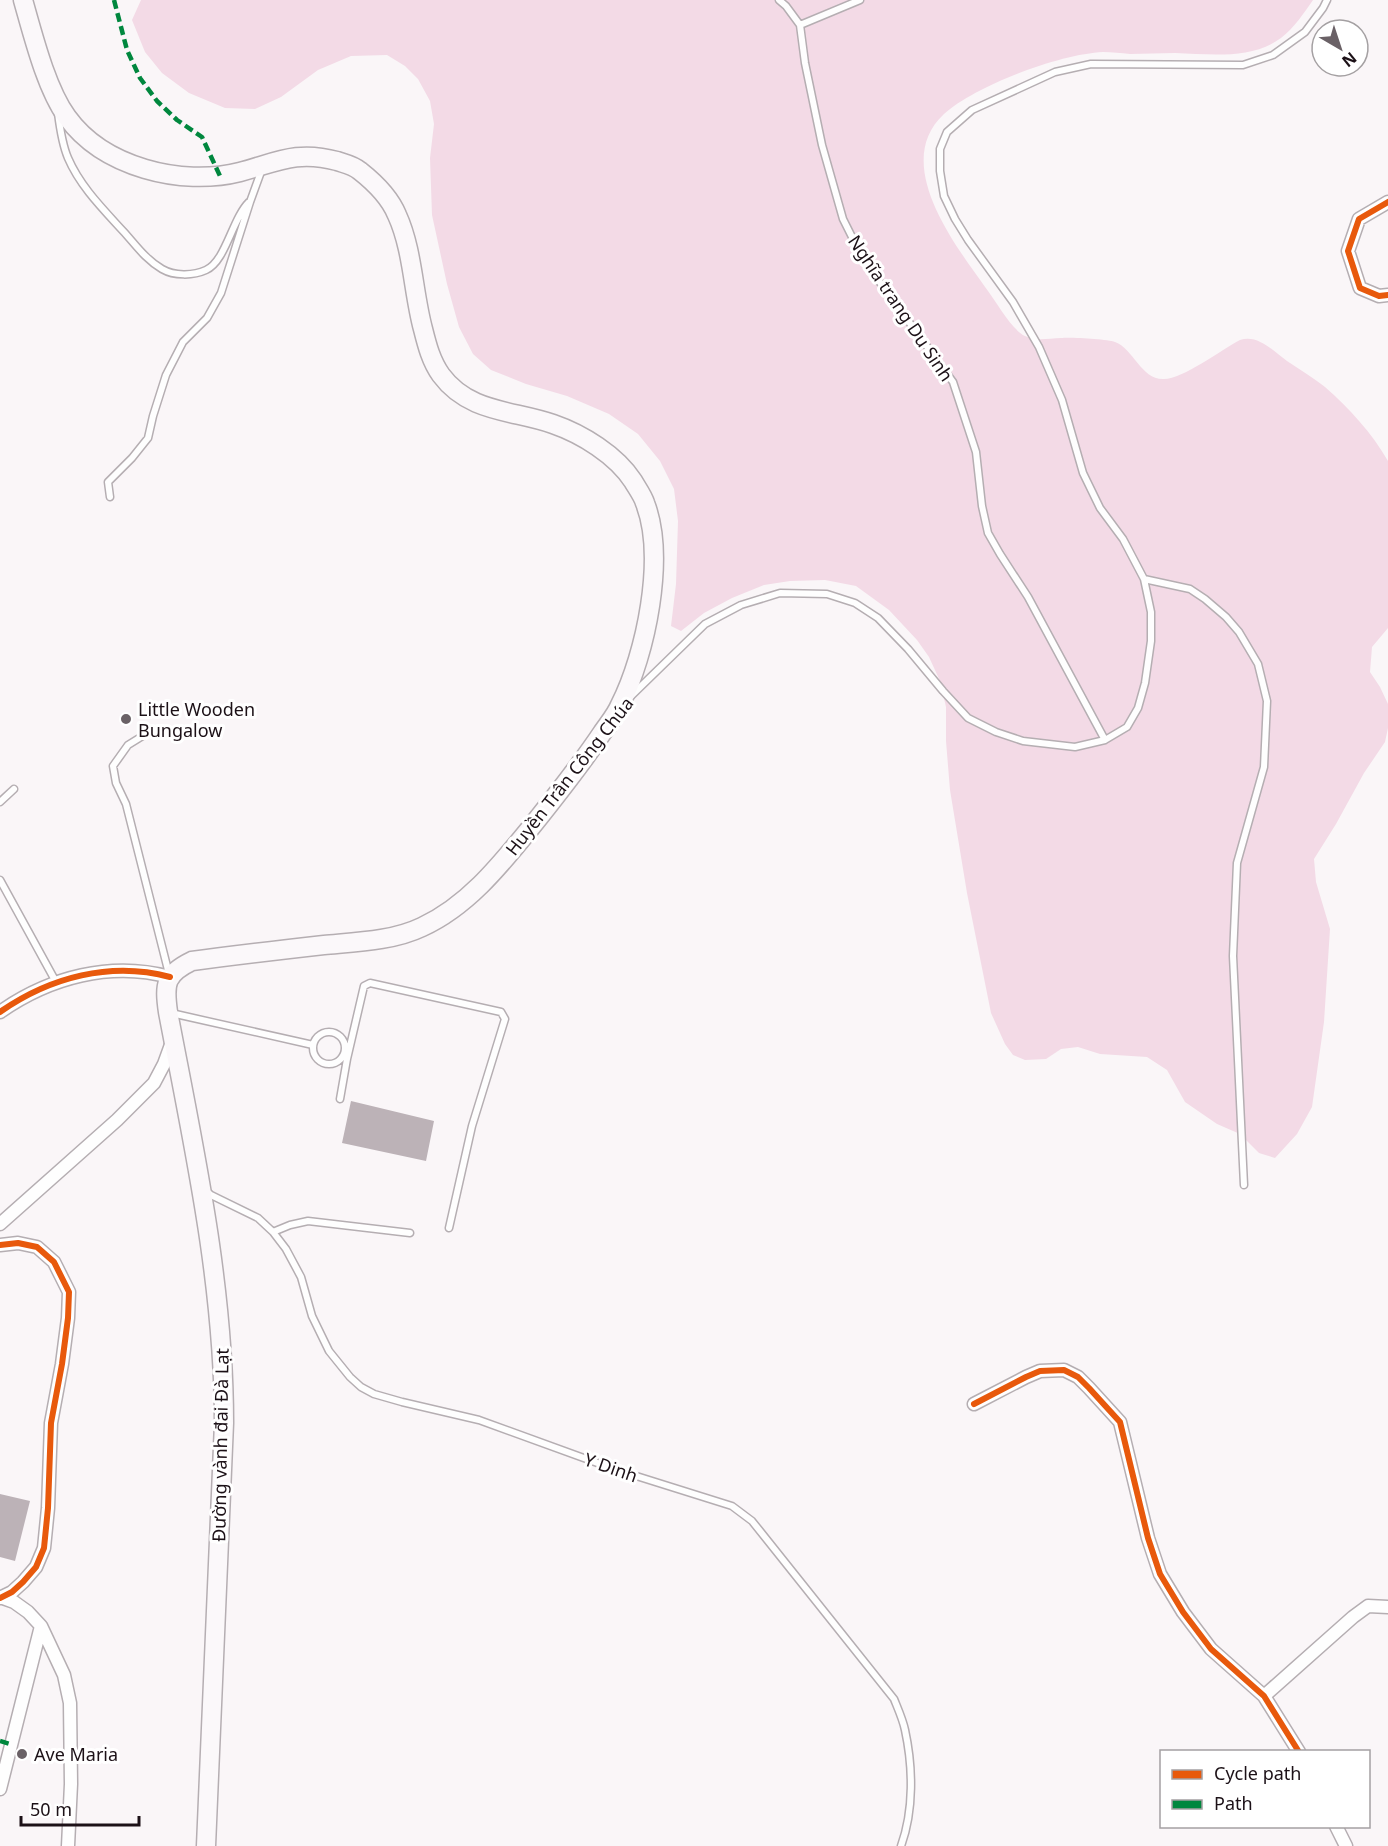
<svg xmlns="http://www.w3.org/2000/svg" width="1388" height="1846" font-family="'Noto Sans',sans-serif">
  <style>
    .green { fill: #f3dae6 }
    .building { fill: #bcb2b7 }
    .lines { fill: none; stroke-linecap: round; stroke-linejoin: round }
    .service-casing { stroke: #b5aeb2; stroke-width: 9 }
    .minor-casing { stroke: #b5aeb2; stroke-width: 15 }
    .secondary-casing { stroke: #b5aeb2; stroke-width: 21 }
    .service { stroke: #fefefe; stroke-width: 6 }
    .minor { stroke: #fefefe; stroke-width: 12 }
    .secondary { stroke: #fbf8fa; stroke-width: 18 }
    .quiet { stroke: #00873e; stroke-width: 4.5; stroke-dasharray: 9 4.5; stroke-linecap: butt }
    .cycleway-casing { stroke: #fff; stroke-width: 10 }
    .cycleway { stroke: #e8590c; stroke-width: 6 }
    .poi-dot { fill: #6a6166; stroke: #fff; stroke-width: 2 }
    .labels { text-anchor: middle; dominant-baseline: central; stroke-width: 6; stroke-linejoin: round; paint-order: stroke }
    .street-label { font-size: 18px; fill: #1c1117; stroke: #fff }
    .poi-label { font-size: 18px; fill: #1c1117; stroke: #fff; text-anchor: start }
  </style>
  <rect width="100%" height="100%" fill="#faf6f8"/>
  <path class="green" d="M 141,0 L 1313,0 C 1304,13 1294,28 1281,38 C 1251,60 1210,54 1175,53 C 1160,53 1145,54 1130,54 C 1121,53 1112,52 1103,52 C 1060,54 976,85 944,114 C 890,164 957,247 988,291 C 997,303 1012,330 1025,336 C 1037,342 1049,338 1061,338 C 1070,337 1107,339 1115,342 C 1134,349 1141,380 1164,379 C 1183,379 1221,350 1240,340 C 1258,334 1273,351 1287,361 C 1300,370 1314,378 1325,387 C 1349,408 1372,433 1388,461 L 1388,628 L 1372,647 L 1370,672 L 1380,687 L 1388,704 L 1388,728 L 1385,742 L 1364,773 L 1336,824 L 1314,859 L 1316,882 L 1330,929 L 1324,1022 L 1312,1107 L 1297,1134 L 1275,1158 L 1259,1153 L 1240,1134 L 1217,1124 L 1185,1102 L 1167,1070 L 1147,1057 L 1100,1054 L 1078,1047 L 1061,1049 L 1046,1059 L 1025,1060 L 1013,1055 L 1005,1044 L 991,1013 L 967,893 L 950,790 L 946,741 L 946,707 L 940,681 L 929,657 L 917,640 L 889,610 L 856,586 L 825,580 L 790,581 L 764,585 L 732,598 L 704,613 L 681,631 L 671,626 L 676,584 L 678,521 L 674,489 L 660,461 L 638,434 L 609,414 L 567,396 L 526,384 L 491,370 L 473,354 L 459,327 L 447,284 L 432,215 L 430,158 L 434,124 L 430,101 L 418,79 L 405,66 L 387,55 L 351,56 L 318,70 L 281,97 L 255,109 L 225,108 L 189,93 L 162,73 L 145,52 L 132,20 Z"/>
  <path class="building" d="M 351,1101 L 434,1121 L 426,1161 L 342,1143 Z
    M 0,1494 L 30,1501 L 15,1561 L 0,1557 Z"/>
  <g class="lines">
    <g class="service-casing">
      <path id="service" d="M 779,0 L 786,6 L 800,25 L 805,63 L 822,145 L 843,219 L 858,249 L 876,277 L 953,382 L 976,452 L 982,506 L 988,533 L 1000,554 L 1028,597 L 1105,740
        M 800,25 L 860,0
        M 58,113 C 60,129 62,144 68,158 C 80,186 102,208 123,231 C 135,244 145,259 162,269 C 174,276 193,276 206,270 C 226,261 232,219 249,202
        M 110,497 L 108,482 L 132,458 L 148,438 L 153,416 L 166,375 L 183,342 L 207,318 L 221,293 L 250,202 L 262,169
        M 1144,579 L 1190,589 L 1205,599 L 1226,617 L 1239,632 L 1258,664 L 1267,701 L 1264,767 L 1237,863 L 1233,956 L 1244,1185
        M 631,696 L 705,624 L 741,605 L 780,593 L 827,594 L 855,603 L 878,618 L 908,649 L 943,691 L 968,718 L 996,732 L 1023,741 L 1075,747 L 1105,740 L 1127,727 L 1138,708 L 1145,683 L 1151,641 L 1151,612 L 1144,579 L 1123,539 L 1100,508 L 1083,473 L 1062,400 L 1039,347 L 1013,302 L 968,240 L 955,219 L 944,196 L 940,171 L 940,149 L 947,132 L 972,110 L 1055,72 L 1091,64 L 1243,65 L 1273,55 L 1305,32 L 1323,8 L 1327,0
        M 149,732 L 128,745 L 113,766 L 116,783 L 126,804 L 169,974
        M 0,802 L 14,789
        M 0,880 L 56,982
        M 171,1013 L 313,1045
        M313 1048a16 16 0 1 1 32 0a16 16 0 1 1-32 0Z
        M 340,1099 L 347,1059 L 364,986 L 370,983 L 501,1012 L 505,1019 L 472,1126 L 449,1228
        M 205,1190 L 211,1195 L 258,1218 L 273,1232 L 286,1249 L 301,1277 L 312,1316 L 329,1351 L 350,1377 L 361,1387 L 374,1394 L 402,1402 L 479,1420 L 614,1469 L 732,1506 L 752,1521 L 894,1699 C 898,1709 903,1720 905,1730 C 913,1767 914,1810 901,1846
        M 273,1232 L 290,1225 L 308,1221 L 410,1233"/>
    </g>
    <g class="minor-casing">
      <path id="minor" d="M 1388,202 L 1359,219 L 1348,251 L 1360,288 L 1379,296 L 1388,295
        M 0,1012 C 50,977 111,961 170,977
        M 0,1224 L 117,1120 L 154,1083 L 164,1064 L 172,1042
        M 0,1245 L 18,1243 L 37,1247 L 54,1262 L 69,1292 L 68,1318 L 62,1364 L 51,1423 L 48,1508 L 44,1548 L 36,1567 L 23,1582 L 12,1592 L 0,1598
        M 974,1404 L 1026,1377 L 1040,1371 L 1064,1370 L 1078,1377 L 1089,1388 L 1120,1422 L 1148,1538 L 1160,1574 L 1183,1612 L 1211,1649 L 1264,1696 L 1299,1752
        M 0,1597 L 14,1602 L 28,1612 L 41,1626 L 64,1675 L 70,1703 L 71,1784 L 68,1846
        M 1264,1696 L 1353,1617 L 1368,1606 L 1388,1607
        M 0,1789 L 41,1626
        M 1336,1826 L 1346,1846"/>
    </g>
    <g class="secondary-casing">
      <path id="secondary" d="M 23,0 C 33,35 46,88 67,117 C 103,167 181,187 240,172 C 277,162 297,150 337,161 C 346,164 353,165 360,171 C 374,182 390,198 397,215 C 413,250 413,292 423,329 C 427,345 431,361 441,375 C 469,413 513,410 553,424 C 582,434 616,455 633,481 C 637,488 643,496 645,503 C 666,557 646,654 620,705 C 616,715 608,724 602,733 C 580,766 556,796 532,826 C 501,864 468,906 422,927 C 393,941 356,942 324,945 C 280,950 236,955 192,961 C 165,974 164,984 168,1012 C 194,1149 224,1283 224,1423 L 206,1846"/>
    </g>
    <use href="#service" class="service"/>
    <use href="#minor" class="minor"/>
    <use href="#secondary" class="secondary"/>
    <path class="quiet" d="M 114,0 L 127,50 L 140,78 L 157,101 L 177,120 L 202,137 L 220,176
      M 0,1741 L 10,1744"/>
    <g class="cycleway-casing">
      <path id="cycleway" d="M 1388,202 L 1359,219 L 1348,251 L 1360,288 L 1379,296 L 1388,295
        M 0,1012 C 50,977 111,961 170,977
        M 0,1245 L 18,1243 L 37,1247 L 54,1262 L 69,1292 L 68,1318 L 62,1364 L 51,1423 L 48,1508 L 44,1548 L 36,1567 L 23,1582 L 12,1592 L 0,1598
        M 974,1404 L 1026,1377 L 1040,1371 L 1064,1370 L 1078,1377 L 1089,1388 L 1120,1422 L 1148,1538 L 1160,1574 L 1183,1612 L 1211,1649 L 1264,1696 L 1299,1752"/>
    </g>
    <use href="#cycleway" class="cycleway"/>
  </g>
  <g class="poi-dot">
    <circle cx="126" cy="719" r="6"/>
    <circle cx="22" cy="1754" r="6"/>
  </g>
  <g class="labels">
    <g class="street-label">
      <text transform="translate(901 308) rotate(56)">Nghĩa trang Du Sinh</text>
      <text transform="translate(569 776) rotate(-52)">Huyền Trân Công Chúa</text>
      <text transform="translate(220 1445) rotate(-89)">Đường vành đai Đà Lạt</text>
      <text transform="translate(611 1467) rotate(19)">Y Dinh</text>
    </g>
    <g class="poi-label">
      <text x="138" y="709">Little Wooden<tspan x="138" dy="21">Bungalow</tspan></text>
      <text x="34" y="1754">Ave Maria</text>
    </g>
  </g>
  <rect x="1160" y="1750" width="210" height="78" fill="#ffffff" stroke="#a4a0a2" stroke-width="1.5"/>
  <rect x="1172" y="1770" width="30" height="9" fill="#e8590c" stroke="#a4a0a2" stroke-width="1.5"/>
  <text x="1214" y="1780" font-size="18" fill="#1c1117">Cycle path</text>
  <rect x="1172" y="1800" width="30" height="9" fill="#00873e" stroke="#a4a0a2" stroke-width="1.5"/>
  <text x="1214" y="1810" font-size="18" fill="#1c1117">Path</text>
  <g transform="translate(1340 48) rotate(141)"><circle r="28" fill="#ffffff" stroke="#a4a0a2" stroke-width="1.5"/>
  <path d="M0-4.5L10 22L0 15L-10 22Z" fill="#6a6166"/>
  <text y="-9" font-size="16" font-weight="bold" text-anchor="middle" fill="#1c1117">N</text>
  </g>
  <path d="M21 1816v9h118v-9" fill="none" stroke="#1c1117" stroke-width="3"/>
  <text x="30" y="1816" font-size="18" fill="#1c1117" stroke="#ffffff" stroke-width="4.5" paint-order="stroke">50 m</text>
</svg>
